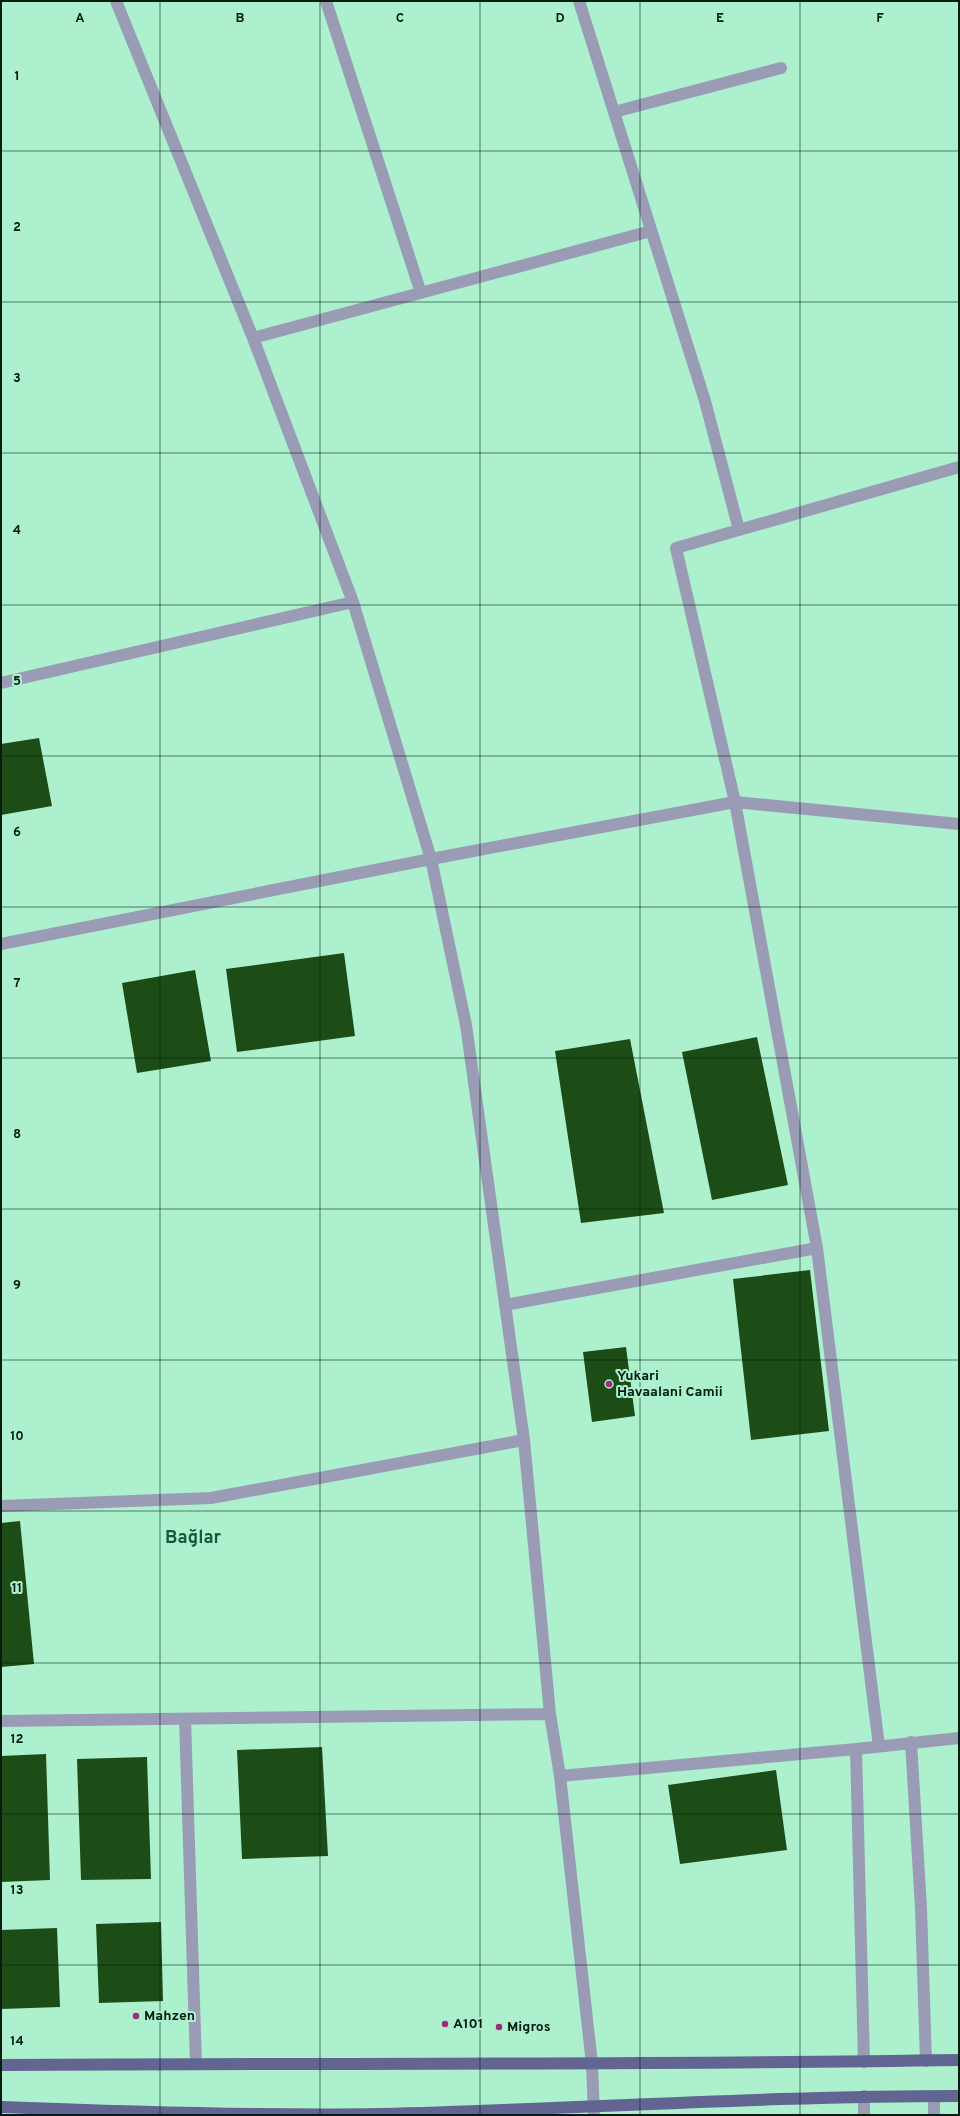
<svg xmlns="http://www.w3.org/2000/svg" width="960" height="2116" font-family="Overpass,sans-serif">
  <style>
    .building { fill: #1d4d17 }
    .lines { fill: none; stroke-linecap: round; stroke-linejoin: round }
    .minor { stroke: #9a9cb6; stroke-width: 12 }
    .major { stroke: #626491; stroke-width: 12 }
    .grid { fill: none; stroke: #021c10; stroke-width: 1; stroke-opacity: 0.55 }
    .poi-dot { fill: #a22980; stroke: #adf0cd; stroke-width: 1.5 }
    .labels { text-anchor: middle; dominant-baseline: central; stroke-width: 4; stroke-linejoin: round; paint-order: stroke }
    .poi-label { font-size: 14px; font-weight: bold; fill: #021c10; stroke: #adf0cd; text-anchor: start }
    .district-label { font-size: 18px; font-weight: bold; fill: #11583c; stroke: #adf0cd }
    .grid-label { font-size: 13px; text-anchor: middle; font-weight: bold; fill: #021c10; stroke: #adf0cd; stroke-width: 4; stroke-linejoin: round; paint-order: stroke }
  </style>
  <rect width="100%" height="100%" fill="#adf0cd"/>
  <path class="building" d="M 39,738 L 52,806 L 1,815 L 1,744 Z
    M 344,953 L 355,1036 L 237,1052 L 226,969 Z
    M 195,970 L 211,1061 L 137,1073 L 122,983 Z
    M 757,1037 L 788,1185 L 712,1200 L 682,1052 Z
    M 630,1039 L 664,1213 L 581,1223 L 555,1051 Z
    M 810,1270 L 829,1431 L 751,1440 L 733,1279 Z
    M 626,1347 L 635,1416 L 592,1422 L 583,1352 Z
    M 20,1521 L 34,1664 L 1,1667 L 1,1523 Z
    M 322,1747 L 328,1856 L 242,1859 L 237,1750 Z
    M 46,1754 L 50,1880 L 1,1882 L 1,1756 Z
    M 147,1757 L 151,1879 L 81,1880 L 77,1759 Z
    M 776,1770 L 787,1850 L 680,1864 L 668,1785 Z
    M 161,1922 L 163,2001 L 99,2003 L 96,1924 Z
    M 57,1928 L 60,2007 L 1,2009 L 1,1930 Z"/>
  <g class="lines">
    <path class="minor" d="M 116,1 L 253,338 L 353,602 L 431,859 L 466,1025 L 524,1440 L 550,1714 L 560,1776 L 592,2064 L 594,2115
      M 326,1 L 421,293
      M 579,1 L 705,401 L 739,530
      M 614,112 L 781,68
      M 253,338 L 651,231
      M 1,683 L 353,602
      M 1,944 L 431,859 L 735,802 L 959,824
      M 505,1305 L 817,1248
      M 1,1506 L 211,1498 L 524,1440
      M 185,1719 L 196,2064
      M 1,1721 L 550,1714
      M 911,1742 L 921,1908 L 926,2061
      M 879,1746 L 817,1248 L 735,802 L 676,548 L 959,467
      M 856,1749 L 864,2062
      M 560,1776 L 856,1749 L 959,1738
      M 864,2115 L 864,2096
      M 934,2115 L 934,2096"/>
    <path class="major" d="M 1,2065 C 320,2063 640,2065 959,2060
      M 1,2107 C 128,2112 255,2116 381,2114 C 574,2109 766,2096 959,2096"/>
  </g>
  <path class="grid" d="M 160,1 L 160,2115M 320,1 L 320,2115M 480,1 L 480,2115M 640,1 L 640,2115M 800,1 L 800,2115M 1,151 L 959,151M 1,302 L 959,302M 1,453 L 959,453M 1,605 L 959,605M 1,756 L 959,756M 1,907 L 959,907M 1,1058 L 959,1058M 1,1209 L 959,1209M 1,1360 L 959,1360M 1,1511 L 959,1511M 1,1663 L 959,1663M 1,1814 L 959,1814M 1,1965 L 959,1965"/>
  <g class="poi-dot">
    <circle cx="609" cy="1384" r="4"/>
    <circle cx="136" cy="2016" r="4"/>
    <circle cx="445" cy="2024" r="4"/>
    <circle cx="499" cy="2027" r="4"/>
  </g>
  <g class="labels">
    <g class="poi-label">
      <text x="617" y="1376">Yukari<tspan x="617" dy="16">Havaalani Camii</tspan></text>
      <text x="144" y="2016">Mahzen</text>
      <text x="453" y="2024">A101</text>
      <text x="507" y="2027">Migros</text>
    </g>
    <g class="district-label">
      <text x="193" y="1538">Bağlar</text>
    </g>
  </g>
  <g class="grid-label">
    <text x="80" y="22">A</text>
    <text x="240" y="22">B</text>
    <text x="400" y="22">C</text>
    <text x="560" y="22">D</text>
    <text x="720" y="22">E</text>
    <text x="880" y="22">F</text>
    <text x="17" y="80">1</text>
    <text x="17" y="231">2</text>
    <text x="17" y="382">3</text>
    <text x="17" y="534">4</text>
    <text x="17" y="685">5</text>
    <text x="17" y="836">6</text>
    <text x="17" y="987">7</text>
    <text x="17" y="1138">8</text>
    <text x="17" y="1289">9</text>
    <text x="17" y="1440">10</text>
    <text x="17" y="1592">11</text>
    <text x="17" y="1743">12</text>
    <text x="17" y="1894">13</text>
    <text x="17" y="2045">14</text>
  </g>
  <rect width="960" height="2116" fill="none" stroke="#021c10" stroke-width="4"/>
</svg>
